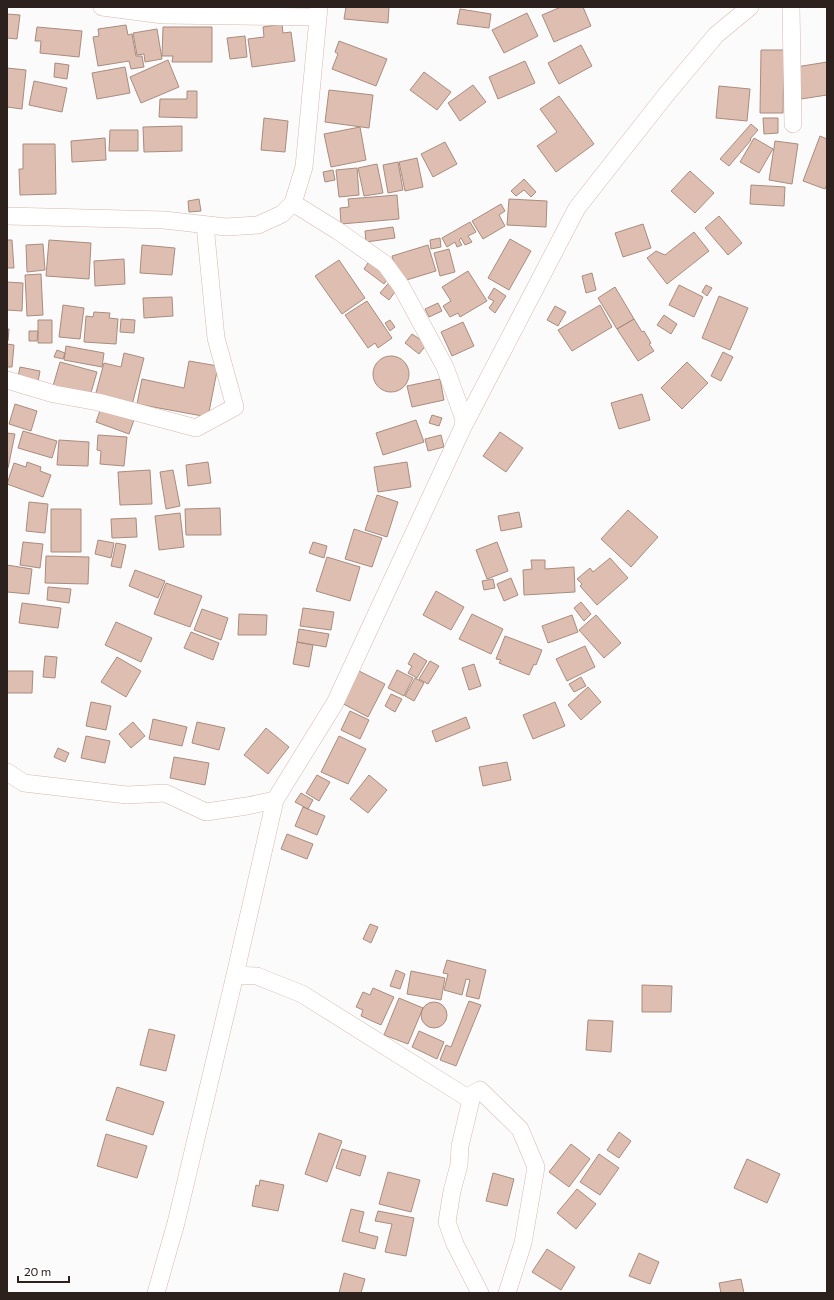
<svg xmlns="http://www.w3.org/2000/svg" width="834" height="1300" font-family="Commissioner,sans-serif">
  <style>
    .building { fill: #ddbeb1; stroke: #a98c7f }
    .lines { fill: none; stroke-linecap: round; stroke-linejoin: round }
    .minor-casing { stroke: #d7b8ab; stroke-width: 18 }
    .minor { stroke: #fff; stroke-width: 17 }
  </style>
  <rect width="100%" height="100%" fill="#fbfbfb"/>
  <path class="building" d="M 346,7 L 389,7 L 388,23 L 344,19 Z
    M 561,7 L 583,7 L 591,26 L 554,42 L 542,15 Z
    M 460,9 L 491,14 L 489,28 L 457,24 Z
    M 527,13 L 538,36 L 504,53 L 492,30 Z
    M 7,14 L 20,15 L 17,39 L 7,38 Z
    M 282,24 L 283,33 L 291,32 L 295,61 L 252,67 L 248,39 L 264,37 L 263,27 Z
    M 126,25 L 128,35 L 132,34 L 136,56 L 142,56 L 144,67 L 131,69 L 129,61 L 98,66 L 93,37 L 99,36 L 98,29 Z
    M 37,27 L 82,31 L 79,57 L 40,53 L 41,41 L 35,41 Z
    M 163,27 L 212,27 L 212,62 L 172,62 L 173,56 L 162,56 Z
    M 157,29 L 162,59 L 145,62 L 144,54 L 137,55 L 133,33 Z
    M 245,36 L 247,57 L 230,59 L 227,38 Z
    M 339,41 L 387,59 L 376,86 L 332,69 L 338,54 L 335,52 Z
    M 581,45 L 592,66 L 559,84 L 548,63 Z
    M 761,50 L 784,50 L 783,113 L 760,113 Z
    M 168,60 L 179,87 L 141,103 L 130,77 Z
    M 525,61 L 535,83 L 498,99 L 489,77 Z
    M 827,62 L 827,95 L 801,99 L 796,67 Z
    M 55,63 L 69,65 L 67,79 L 54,77 Z
    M 125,67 L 130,93 L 97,99 L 92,73 Z
    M 7,68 L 26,70 L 22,109 L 7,107 Z
    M 424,72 L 451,92 L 437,110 L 410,90 Z
    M 34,81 L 67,88 L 62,112 L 29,105 Z
    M 473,85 L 486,102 L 460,121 L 448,103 Z
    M 719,86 L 750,89 L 747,121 L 716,118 Z
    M 329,90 L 373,95 L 369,128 L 325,122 Z
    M 187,91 L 197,91 L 197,118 L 159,117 L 160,99 L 187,99 Z
    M 559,96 L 594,144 L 556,172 L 537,146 L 557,132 L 540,109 Z
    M 264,118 L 288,121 L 285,152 L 261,150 Z
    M 763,118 L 778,118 L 778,133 L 764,134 Z
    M 751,124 L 758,130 L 750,139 L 751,140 L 729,166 L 720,159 Z
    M 182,126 L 182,151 L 144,152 L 143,127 Z
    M 360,127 L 366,160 L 331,167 L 324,134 Z
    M 110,130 L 138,130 L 138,151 L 109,151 Z
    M 820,136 L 827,139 L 827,184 L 825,189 L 803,181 Z
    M 105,138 L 106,160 L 72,162 L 71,141 Z
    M 754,138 L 773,149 L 759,173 L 740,162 Z
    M 775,141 L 798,144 L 792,184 L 769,180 Z
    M 445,142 L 457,164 L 433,177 L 421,154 Z
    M 23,144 L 55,144 L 56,194 L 20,195 L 19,169 L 23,169 Z
    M 417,158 L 423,187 L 405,191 L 399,162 Z
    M 398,162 L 403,190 L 388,193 L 383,165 Z
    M 377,164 L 383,193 L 364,196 L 358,168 Z
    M 357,168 L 359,195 L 339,197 L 336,170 Z
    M 333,170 L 335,180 L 325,182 L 323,172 Z
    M 690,171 L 714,193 L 695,213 L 671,191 Z
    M 524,179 L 536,192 L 531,197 L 524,190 L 516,196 L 511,191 Z
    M 751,185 L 785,187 L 784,206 L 750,204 Z
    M 397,195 L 399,219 L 341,224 L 340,208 L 349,207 L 348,199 Z
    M 199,199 L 201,211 L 189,212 L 188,201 Z
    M 509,199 L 547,201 L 546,227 L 507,225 Z
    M 501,204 L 505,211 L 499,215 L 505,226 L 483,239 L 472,221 Z
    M 719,216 L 742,243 L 728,255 L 705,228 Z
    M 470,222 L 476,232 L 468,236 L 472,242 L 465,245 L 461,238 L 459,240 L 462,245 L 457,247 L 455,242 L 447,247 L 442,238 Z
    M 643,224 L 651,248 L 623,257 L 615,233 Z
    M 393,227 L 395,238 L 366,242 L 365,231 Z
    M 694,232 L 709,251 L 667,284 L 647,258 L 656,251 L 665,255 Z
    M 440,238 L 441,247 L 431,249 L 430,240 Z
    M 510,239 L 531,251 L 509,290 L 488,278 Z
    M 7,240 L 12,240 L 14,268 L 7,268 Z
    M 49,240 L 91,243 L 89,279 L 46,276 Z
    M 43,244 L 45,270 L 27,272 L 26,245 Z
    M 142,245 L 175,248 L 172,275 L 140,273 Z
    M 428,245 L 436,271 L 400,282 L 392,256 Z
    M 449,249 L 455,272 L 440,276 L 434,253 Z
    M 124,259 L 125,284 L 95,286 L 94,261 Z
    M 339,260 L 365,298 L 342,314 L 315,276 Z
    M 370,260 L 390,275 L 384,284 L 364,269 Z
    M 468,271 L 487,301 L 460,317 L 458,313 L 450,317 L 443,306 L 451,301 L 442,287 Z
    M 592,273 L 596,290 L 586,293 L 582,276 Z
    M 41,274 L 43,315 L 27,316 L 25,275 Z
    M 392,279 L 400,285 L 389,300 L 380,293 Z
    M 7,282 L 23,283 L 22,311 L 7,310 Z
    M 679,285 L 703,297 L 694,317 L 669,305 Z
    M 706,285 L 712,288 L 707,296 L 702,292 Z
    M 615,287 L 634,319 L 617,329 L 598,298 Z
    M 494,288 L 506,296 L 495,313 L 489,308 L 494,301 L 488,298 Z
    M 719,296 L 748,308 L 730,350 L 702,338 Z
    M 172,297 L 173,316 L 144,318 L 143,298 Z
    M 367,301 L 392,338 L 378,348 L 375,343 L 368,348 L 345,315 Z
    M 438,303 L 442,311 L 429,317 L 425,309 Z
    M 63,305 L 84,308 L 80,339 L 59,337 Z
    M 600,305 L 612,327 L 572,351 L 558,330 Z
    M 555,306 L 566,312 L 558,326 L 547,320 Z
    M 94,312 L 110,313 L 109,318 L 118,319 L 116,344 L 84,342 L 86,316 L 93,317 Z
    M 664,315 L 677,324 L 671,334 L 657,325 Z
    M 121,319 L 135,320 L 134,333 L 120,332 Z
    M 634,319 L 642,332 L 644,331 L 651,343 L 649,344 L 654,351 L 638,361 L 617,329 Z
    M 38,320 L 52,320 L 52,343 L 38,343 Z
    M 390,320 L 395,327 L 390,331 L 385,323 Z
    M 463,322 L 474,346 L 452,356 L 441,332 Z
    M 7,329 L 9,329 L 8,341 L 7,341 Z
    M 29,331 L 38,331 L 37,341 L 29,341 Z
    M 412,334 L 427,344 L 419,354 L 405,343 Z
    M 7,344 L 14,345 L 12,367 L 7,367 Z
    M 66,346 L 104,353 L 102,367 L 64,360 Z
    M 57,350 L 65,353 L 63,359 L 54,357 Z
    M 723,352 L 733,357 L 721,381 L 711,376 Z
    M 124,353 L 144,358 L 131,409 L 94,400 L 104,363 L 121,367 Z
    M373 374a18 18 0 1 1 36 0a18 18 0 1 1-36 0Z
    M 189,361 L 218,366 L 208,417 L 137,404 L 142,379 L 184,388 Z
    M 60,362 L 97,372 L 90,396 L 53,386 Z
    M 687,362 L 708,383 L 682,409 L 661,388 Z
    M 20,367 L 40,371 L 38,382 L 18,377 Z
    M 440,379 L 444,400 L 412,407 L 407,386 Z
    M 642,394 L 650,420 L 619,429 L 611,403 Z
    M 15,404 L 37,411 L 31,431 L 9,424 Z
    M 102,405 L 135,417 L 129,434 L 96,422 Z
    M 432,415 L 442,418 L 439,426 L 429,423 Z
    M 416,420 L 424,442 L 383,455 L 376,433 Z
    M 23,431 L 57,441 L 52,458 L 18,448 Z
    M 500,432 L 523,448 L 506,472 L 483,456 Z
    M 7,433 L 15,434 L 8,468 L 7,468 Z
    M 98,435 L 127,437 L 124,466 L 100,464 L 101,451 L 97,450 Z
    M 441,435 L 444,447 L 428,451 L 425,439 Z
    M 59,440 L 89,442 L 88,466 L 57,465 Z
    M 27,462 L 41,467 L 40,471 L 51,475 L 43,497 L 7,484 L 14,463 L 26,467 Z
    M 208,462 L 211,483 L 188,486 L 186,465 Z
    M 407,462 L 411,487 L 378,492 L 374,467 Z
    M 150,470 L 152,504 L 120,505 L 118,472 Z
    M 173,470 L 180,506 L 166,509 L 160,472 Z
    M 377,495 L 398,502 L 387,537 L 365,530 Z
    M 29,502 L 48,504 L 45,533 L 26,531 Z
    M 220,508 L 221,535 L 186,535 L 185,509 Z
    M 51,509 L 81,509 L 81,552 L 51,552 Z
    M 628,510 L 658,537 L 631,567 L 601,539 Z
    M 519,512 L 522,527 L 501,531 L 498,516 Z
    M 180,513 L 184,547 L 159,550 L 155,516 Z
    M 136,518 L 137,537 L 112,538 L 111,519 Z
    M 354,529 L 382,538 L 372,567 L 345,559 Z
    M 98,540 L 114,543 L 111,558 L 95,554 Z
    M 23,542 L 43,544 L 40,568 L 20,565 Z
    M 313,542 L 327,546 L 324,558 L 309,553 Z
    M 497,542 L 508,571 L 487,579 L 476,550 Z
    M 116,543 L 126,545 L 121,568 L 111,566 Z
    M 46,556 L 89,557 L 88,584 L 45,583 Z
    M 327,557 L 360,567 L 350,601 L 316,591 Z
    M 610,558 L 628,578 L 597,605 L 580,586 L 582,584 L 577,579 L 590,568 L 593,572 Z
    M 531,560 L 545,560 L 545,569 L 574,567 L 575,592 L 524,595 L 523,570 L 532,569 Z
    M 7,565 L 32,569 L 29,594 L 7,592 Z
    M 135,570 L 165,581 L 158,598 L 129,586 Z
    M 511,578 L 518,595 L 504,601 L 497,584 Z
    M 493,579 L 495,588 L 484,590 L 482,581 Z
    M 166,583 L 202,596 L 190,627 L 154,614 Z
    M 48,587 L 71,589 L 69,603 L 47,600 Z
    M 436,591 L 464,607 L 451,630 L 423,615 Z
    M 581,602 L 591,614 L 584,621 L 574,608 Z
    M 22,603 L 61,608 L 58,628 L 19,623 Z
    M 303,608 L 334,612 L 331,630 L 300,626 Z
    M 202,609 L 228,618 L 221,640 L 194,630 Z
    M 239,614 L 267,615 L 266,635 L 238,635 Z
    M 472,614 L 503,629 L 491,654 L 459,639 Z
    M 572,615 L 578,632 L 548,643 L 542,626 Z
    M 596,615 L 621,643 L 604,658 L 579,630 Z
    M 116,622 L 152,638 L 141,662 L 105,645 Z
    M 299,629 L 329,634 L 326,647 L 297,642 Z
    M 191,632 L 219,643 L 213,660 L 184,648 Z
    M 505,636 L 542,650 L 536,665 L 534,664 L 529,675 L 499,663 L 501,660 L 496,659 Z
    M 297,642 L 313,645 L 309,667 L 293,664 Z
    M 585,646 L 595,667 L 567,681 L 556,659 Z
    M 414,653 L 427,661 L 417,678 L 408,673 L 412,666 L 408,664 Z
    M 45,656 L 57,657 L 55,678 L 43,677 Z
    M 117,657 L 141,671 L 126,697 L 101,682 Z
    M 430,661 L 439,666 L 428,684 L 419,679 Z
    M 474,664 L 481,686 L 469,690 L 462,668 Z
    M 355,669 L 385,684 L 368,717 L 338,701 Z
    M 397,670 L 413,678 L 404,696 L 388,688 Z
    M 7,671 L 33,671 L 32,693 L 7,693 Z
    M 581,677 L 586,686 L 574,692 L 569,684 Z
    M 415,678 L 424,683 L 414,701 L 405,696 Z
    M 588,687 L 601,702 L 581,720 L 568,705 Z
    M 391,694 L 402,699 L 395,712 L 385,706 Z
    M 91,702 L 111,706 L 106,730 L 86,726 Z
    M 555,702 L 565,726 L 533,739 L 523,715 Z
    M 350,711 L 369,720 L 360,739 L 341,730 Z
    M 466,717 L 470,728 L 436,742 L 432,731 Z
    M 153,719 L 187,727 L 182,746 L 149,739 Z
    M 133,722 L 145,736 L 131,748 L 119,734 Z
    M 197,722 L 225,728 L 219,750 L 192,743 Z
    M 266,728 L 289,747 L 268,774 L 244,755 Z
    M 86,736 L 110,741 L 105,763 L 81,758 Z
    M 339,736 L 366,749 L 348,784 L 321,772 Z
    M 58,748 L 69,753 L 65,762 L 54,757 Z
    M 174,757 L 209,763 L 205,785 L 170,778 Z
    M 507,762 L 511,780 L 483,786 L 479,767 Z
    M 317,775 L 330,782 L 319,801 L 306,793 Z
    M 369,775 L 387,790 L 368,813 L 350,799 Z
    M 301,793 L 313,800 L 308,809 L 295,802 Z
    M 303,807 L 325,816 L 317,835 L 295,826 Z
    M 287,834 L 313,844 L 307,859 L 281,849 Z
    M 370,924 L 378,927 L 371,943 L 363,939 Z
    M 447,960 L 486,970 L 479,999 L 466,996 L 470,980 L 466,979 L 462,995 L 444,990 L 448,974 L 443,973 Z
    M 396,970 L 405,974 L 400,989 L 390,986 Z
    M 411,971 L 445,978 L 441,1000 L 407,994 Z
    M 642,985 L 672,986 L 671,1012 L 642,1012 Z
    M 373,988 L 394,997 L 381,1025 L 361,1016 L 363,1010 L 356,1007 L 363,992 L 370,995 Z
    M 399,998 L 423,1008 L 408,1044 L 384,1035 Z
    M 469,1001 L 481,1005 L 456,1066 L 440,1060 L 446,1045 L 451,1047 Z
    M421 1015a13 13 0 1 1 26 0a13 13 0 1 1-26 0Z
    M 588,1020 L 613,1021 L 611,1052 L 586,1050 Z
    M 149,1029 L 175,1035 L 166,1071 L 140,1065 Z
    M 419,1031 L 444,1042 L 437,1059 L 412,1047 Z
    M 117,1087 L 164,1102 L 153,1135 L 106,1120 Z
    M 619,1132 L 631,1141 L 619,1158 L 607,1150 Z
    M 319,1133 L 342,1141 L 327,1182 L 305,1174 Z
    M 106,1134 L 147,1146 L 137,1178 L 97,1166 Z
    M 571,1144 L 590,1159 L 569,1187 L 549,1172 Z
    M 342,1149 L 366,1156 L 360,1176 L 336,1168 Z
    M 599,1154 L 619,1168 L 600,1195 L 580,1182 Z
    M 747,1159 L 780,1174 L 767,1203 L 734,1188 Z
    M 388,1172 L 420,1180 L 411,1212 L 379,1204 Z
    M 493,1173 L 514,1179 L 507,1206 L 486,1201 Z
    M 260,1180 L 284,1185 L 278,1211 L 252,1206 L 256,1185 L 259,1186 Z
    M 577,1189 L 596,1204 L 576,1229 L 557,1213 Z
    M 351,1209 L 364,1212 L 359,1232 L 378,1237 L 375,1249 L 342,1241 Z
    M 378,1211 L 414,1218 L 406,1256 L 385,1252 L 392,1224 L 375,1221 Z
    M 547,1249 L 575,1267 L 561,1290 L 532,1272 Z
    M 639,1253 L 659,1262 L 650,1284 L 629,1276 Z
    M 344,1273 L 365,1279 L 361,1293 L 339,1293 Z
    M 741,1279 L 744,1293 L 721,1293 L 719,1283 Z"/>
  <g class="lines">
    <g class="minor-casing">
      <path id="minor" d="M 102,7 L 163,15 L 318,17
        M 791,7 L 793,124
        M 293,203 L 304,167 L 319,7
        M 7,216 L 164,220 L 226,227 L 258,225 L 282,214 L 293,203 L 338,231 L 385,264 L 401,286 L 445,367 L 464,419 L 463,427
        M 7,380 L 54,394 L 98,402 L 196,428 L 235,407 L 216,338 L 205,225
        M 7,772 L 24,783 L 127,795 L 165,793 L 206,812 L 247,806 L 275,800
        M 235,975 L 257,976 L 302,994 L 471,1100 L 460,1146 L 459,1165 L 452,1191 L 447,1222 L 455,1244 L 480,1293
        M 471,1100 L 471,1095 L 480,1090 L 520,1129 L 536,1167 L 523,1243 L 507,1293
        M 156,1293 L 176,1223 L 235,975 L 275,800 L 335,703 L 463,427 L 577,208 L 665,96 L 716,35 L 750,7"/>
    </g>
    <use href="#minor" class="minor"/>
  </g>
  <rect width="834" height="1300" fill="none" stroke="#2c211c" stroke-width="16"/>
  <path d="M18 1276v6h51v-6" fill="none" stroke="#2c211c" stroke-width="2"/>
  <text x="24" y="1276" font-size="12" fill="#2c211c" stroke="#ffffff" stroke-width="3" paint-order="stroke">20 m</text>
</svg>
